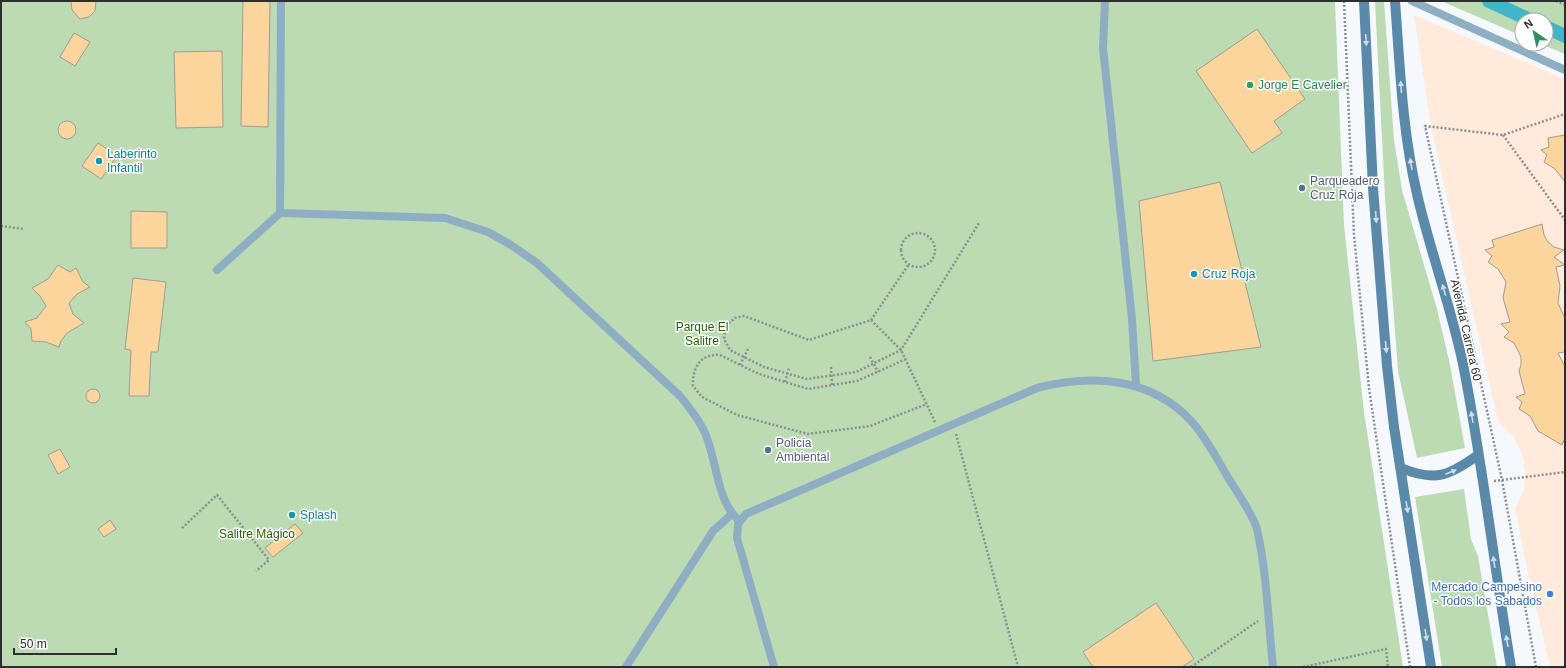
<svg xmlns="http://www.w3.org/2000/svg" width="1566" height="668" font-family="Arial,sans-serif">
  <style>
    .commercial { fill: #ffeadb }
    .green { fill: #bcdbb3 }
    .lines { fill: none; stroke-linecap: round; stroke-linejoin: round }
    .canal { stroke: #41b6c8; stroke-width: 14 }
    .building { fill: #fbd59c; stroke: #a09c98 }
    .path { stroke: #8c8f92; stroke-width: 2.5; stroke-dasharray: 2 2; stroke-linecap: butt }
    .lane { stroke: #8faec4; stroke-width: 8 }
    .secondary { stroke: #5a89aa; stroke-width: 10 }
    .oneway { fill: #cedce6 }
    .leisure-dot { fill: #2e9e5b; stroke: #fff; stroke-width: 1.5 }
    .culture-dot { fill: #0f9aa8; stroke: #fff; stroke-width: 1.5 }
    .service-dot { fill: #5c6f8a; stroke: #fff; stroke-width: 1.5 }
    .shop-dot { fill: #3f7fe0; stroke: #fff; stroke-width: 1.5 }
    .labels { text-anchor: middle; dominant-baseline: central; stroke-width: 3; stroke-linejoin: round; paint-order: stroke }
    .leisure-label { font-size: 12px; fill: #27864d; stroke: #fff; text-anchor: start }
    .culture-label { font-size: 12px; fill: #0d838f; stroke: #fff; text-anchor: start }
    .service-label { font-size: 12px; fill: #4e5e75; stroke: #fff; text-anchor: start }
    .park-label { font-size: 12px; fill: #246303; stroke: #fff }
    .street-label { font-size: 12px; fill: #2c2e2f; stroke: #fff }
    .shop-label { font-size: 12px; fill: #366cbe; stroke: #fff; text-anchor: end }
  </style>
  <rect width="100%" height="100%" fill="#f5f9fe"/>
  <path class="commercial" d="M 1414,15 L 1565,79 L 1565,667 L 1550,667 L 1524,555 L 1515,508 L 1524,490 L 1525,470 L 1522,454 L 1512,435 L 1498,422 L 1431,127 Z"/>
  <path class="green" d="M 1,1 L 1335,1 L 1344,225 L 1364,412 L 1403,667 L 1,667 Z
    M 1375,1 L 1384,1 L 1394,140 L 1402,190 L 1437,309 L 1450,365 L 1465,448 L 1417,458 L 1398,371 L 1385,198 Z
    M 1441,1 L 1560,1 L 1565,3 L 1565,54 L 1541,44 L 1546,44 L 1546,20 L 1522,20 L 1522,36 Z
    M 1464,489 L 1471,539 L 1478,556 L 1497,667 L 1442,667 L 1415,497 Z"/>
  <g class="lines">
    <path class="canal" d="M 1489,1 L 1530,20
      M 1546,27 L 1565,36"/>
  </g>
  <path class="building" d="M 71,1 L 96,1 L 95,11 L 89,17 L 80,19 L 72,10 Z
    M 243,1 L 270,1 L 268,127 L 241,126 Z
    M 1257,29 L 1305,99 L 1274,121 L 1282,133 L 1252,153 L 1196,71 Z
    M 74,33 L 90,42 L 75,66 L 60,57 Z
    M 222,51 L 223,127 L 176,128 L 174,52 Z
    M58 130a9 9 0 1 1 18 0a9 9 0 1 1-18 0Z
    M 1565,135 L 1565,182 L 1555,169 L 1544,162 L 1547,155 L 1541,150 L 1549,147 L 1548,138 Z
    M 98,143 L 117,156 L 101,179 L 82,166 Z
    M 1220,182 L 1261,347 L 1153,361 L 1139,201 Z
    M 131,211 L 167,212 L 167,248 L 131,248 Z
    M 1542,224 L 1544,235 L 1548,242 L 1554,247 L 1564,250 L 1554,257 L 1565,265 L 1556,267 L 1560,286 L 1558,303 L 1565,318 L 1565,352 L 1558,353 L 1565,367 L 1565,438 L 1562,445 L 1538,431 L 1530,416 L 1519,409 L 1522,402 L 1516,397 L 1525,394 L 1519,371 L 1521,365 L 1521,357 L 1514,343 L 1504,337 L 1509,332 L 1501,324 L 1510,322 L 1503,298 L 1506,282 L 1498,269 L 1488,262 L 1492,256 L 1485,250 L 1494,247 L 1492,240 Z
    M 58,265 L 70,272 L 76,268 L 83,282 L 90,287 L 77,294 L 69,303 L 73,314 L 84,323 L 67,333 L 61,341 L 59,347 L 46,342 L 32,341 L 31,329 L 25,322 L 37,318 L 46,306 L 40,296 L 32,288 L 48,279 Z
    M 133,278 L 166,282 L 158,352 L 151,352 L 149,396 L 129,396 L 131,350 L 125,349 Z
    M86 396a7 7 0 1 1 14 0a7 7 0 1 1-14 0Z
    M 60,449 L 70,467 L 58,474 L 48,455 Z
    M 110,520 L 116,529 L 104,537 L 98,529 Z
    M 295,524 L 303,533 L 273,557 L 265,548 Z
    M 1156,603 L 1194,659 L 1182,667 L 1093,667 L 1083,652 Z"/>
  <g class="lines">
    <path class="path" d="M 1344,1 L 1354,235 L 1369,388 L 1410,667
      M 1556,1 L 1565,5
      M 1503,135 L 1565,220
      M 1,226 L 24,229
      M901 250a17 17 0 1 1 34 0a17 17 0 1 1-34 0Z
      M 871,320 L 909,264
      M 870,357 L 878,372
      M 906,359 L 857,381 L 808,389 L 759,374 L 720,355 C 700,353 692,369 693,386 L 702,397 L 737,415 L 808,434 L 870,426 L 927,404
      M 740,365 L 748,349
      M 831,367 L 832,385
      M 785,382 L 789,368
      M 935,422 L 901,350 L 871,320 L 809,340 L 744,316 L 735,318 L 729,323 L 725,331 L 724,339 L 730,350 L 764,367 L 807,379 L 856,372 L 901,350 L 979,223
      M 956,434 L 1018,667
      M 1494,481 L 1565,472
      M 182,528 L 217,495 L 269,560 L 256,571
      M 1191,667 L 1258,621
      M 1303,667 L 1386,649 L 1388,667
      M 1536,667 L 1502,480 L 1425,126 L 1503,135 L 1565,114"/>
    <path class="lane" d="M 281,1 L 280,213 L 445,218 L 488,232 L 511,245 L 537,263 L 680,396 C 689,407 698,418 704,431 C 717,457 716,503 740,521
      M 1105,1 L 1103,48 L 1132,319 L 1136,385
      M 1412,1 L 1565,70
      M 217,270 L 280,213
      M 626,667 L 713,531 L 732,514
      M 774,667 L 737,538 L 738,524 L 746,514 L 1037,388 C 1093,374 1152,377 1193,423 C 1206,438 1216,457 1226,474 C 1234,488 1253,514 1257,529 C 1267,574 1268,621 1273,667"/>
    <path class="secondary" d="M 1364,1 L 1373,188 L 1387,366 L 1394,427 L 1431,667
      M 1395,1 C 1400,66 1402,130 1417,194 C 1430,251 1451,306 1463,364 C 1483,465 1494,566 1511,667
      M 1401,468 C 1435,482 1449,476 1478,455"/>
  </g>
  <defs><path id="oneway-solid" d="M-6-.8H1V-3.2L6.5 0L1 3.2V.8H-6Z"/></defs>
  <g class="oneway">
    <use href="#oneway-solid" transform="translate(1366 40) rotate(87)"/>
    <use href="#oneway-solid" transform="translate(1401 87) rotate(-94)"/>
    <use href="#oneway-solid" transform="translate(1411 164) rotate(-100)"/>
    <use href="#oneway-solid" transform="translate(1376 217) rotate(86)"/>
    <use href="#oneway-solid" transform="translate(1444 290) rotate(-106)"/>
    <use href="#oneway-solid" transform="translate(1386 347) rotate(85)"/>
    <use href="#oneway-solid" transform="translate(1472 417) rotate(-100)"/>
    <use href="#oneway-solid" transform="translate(1451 472) rotate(-23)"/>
    <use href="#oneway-solid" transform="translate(1407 507) rotate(81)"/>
    <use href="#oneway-solid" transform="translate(1494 562) rotate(-99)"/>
    <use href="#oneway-solid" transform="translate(1426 635) rotate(81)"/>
    <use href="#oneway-solid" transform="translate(1507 641) rotate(-100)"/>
  </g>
  <circle class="leisure-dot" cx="1250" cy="85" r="4"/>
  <g class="culture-dot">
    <circle cx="99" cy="161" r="4"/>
    <circle cx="1194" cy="274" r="4"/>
    <circle cx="292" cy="515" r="4"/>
  </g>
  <g class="service-dot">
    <circle cx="1302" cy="188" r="4"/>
    <circle cx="768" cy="450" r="4"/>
  </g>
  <circle class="shop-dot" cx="1550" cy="594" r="4"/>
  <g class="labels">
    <g class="leisure-label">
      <text x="1258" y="85">Jorge E Cavelier</text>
    </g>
    <g class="culture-label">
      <text x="107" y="154">Laberinto<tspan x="107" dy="14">Infantil</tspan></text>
      <text x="1202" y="274">Cruz Roja</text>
      <text x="300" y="515">Splash</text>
    </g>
    <g class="service-label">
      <text x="1310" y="181">Parqueadero<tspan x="1310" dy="14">Cruz Roja</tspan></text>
      <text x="776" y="443">Policia<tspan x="776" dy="14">Ambiental</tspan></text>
    </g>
    <g class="park-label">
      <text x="702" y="327">Parque El<tspan x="702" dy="14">Salitre</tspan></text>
      <text x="257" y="534">Salitre Mágico</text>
    </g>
    <g class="street-label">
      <text transform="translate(1466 330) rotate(77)">Avenida Carrera 60</text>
    </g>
    <g class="shop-label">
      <text x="1542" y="587">Mercado Campesino<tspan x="1542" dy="14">- Todos los Sabados</tspan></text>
    </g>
  </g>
  <rect width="1566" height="668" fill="none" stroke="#2c2e2f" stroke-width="4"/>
  <g transform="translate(1534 32) rotate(326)"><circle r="19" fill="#ffffff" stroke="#ababac"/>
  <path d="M0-3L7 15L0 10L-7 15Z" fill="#368d61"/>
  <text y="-6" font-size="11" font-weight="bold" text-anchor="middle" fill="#2c2e2f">N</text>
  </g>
  <path d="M14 648v6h102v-6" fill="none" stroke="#2c2e2f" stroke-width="2"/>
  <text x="20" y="648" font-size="12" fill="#2c2e2f" stroke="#ffffff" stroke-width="3" paint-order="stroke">50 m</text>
</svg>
